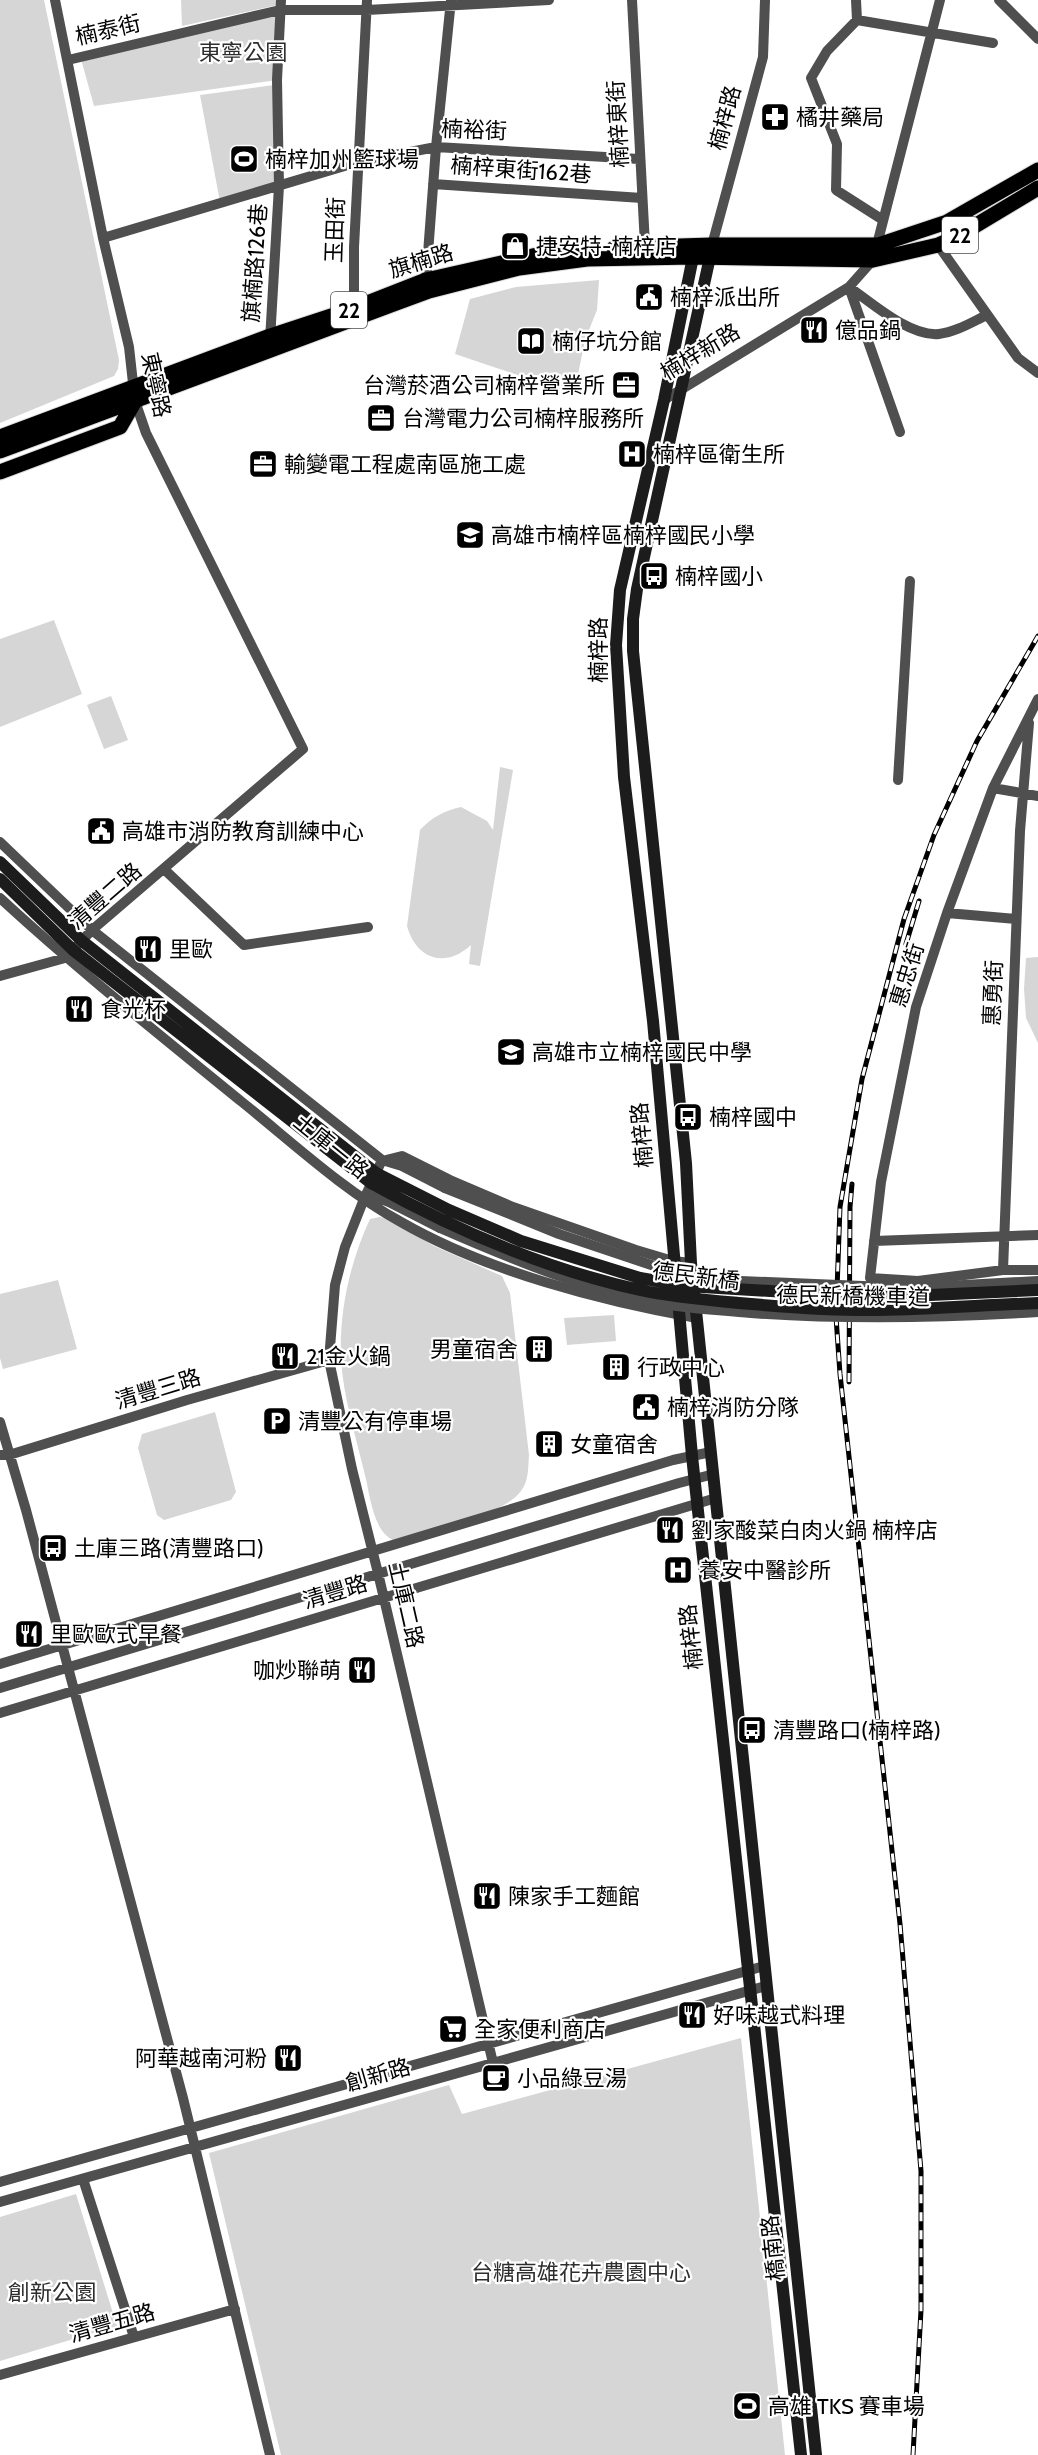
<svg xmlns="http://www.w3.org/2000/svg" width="1038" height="2455" font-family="Cabin,'Noto Sans TC',sans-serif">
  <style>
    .green { fill: #d6d6d6 }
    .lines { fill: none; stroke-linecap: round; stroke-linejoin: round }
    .primary-casing { stroke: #dbdbdb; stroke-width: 17 }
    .street { stroke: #4f4f4f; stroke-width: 10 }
    .secondary { stroke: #1c1c1c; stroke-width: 12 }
    .primary { stroke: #000; stroke-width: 15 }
    .rail-casing { stroke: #000; stroke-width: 5 }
    .rail { stroke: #fff; stroke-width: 3; stroke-dasharray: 9; stroke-linecap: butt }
    .street-bridge { stroke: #4f4f4f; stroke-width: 10 }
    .secondary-bridge { stroke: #1c1c1c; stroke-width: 12 }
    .labels { text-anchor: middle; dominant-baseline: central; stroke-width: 4.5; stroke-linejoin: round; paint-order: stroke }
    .shield { fill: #fff; stroke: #4c4c4c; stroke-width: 1.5 }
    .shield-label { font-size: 21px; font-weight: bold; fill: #000 }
    .street-label { font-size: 22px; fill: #000; stroke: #fff }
    .park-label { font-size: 22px; fill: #2d2d2d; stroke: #fff }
    .poi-label { font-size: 22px; fill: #000; stroke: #fff; text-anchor: start }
  </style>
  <rect width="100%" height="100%" fill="#fff"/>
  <path class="green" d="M 0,0 L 44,0 L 119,360 L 118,369 L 114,376 L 0,423 Z
    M 181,0 L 278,0 L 278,5 L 182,26 Z
    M 280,10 L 277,80 L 94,106 L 81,59 Z
    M 274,85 L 276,184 L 220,202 L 200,95 Z
    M 599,280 L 597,310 L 585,340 L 574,394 L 455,354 L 470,299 L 516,287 Z
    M 54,620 L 82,694 L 0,727 L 0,639 Z
    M 111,696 L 128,740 L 104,749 L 87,705 Z
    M 500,767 L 513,770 L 480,966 L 469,964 L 471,945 C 445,969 416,959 407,926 L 420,830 C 432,817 444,811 461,807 L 487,821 L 493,830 Z
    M 1038,957 L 1038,1043 L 1026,1018 L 1024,989 L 1026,958 Z
    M 380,1217 L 390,1220 L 434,1246 L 502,1276 L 510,1293 L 529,1455 C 528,1467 529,1481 521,1491 C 502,1517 425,1531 393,1540 C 373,1531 370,1495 365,1475 C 356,1437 343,1397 341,1358 C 339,1311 350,1262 370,1219 Z
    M 58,1280 L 77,1349 L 3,1369 L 0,1358 L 0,1294 Z
    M 614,1315 L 616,1341 L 567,1345 L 564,1318 Z
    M 215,1412 L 236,1492 L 231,1500 L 164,1520 L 157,1515 L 138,1448 L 142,1434 Z
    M 741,2038 L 785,2455 L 281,2455 L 209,2153 L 449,2085 L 462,2114 Z
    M 76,2194 L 117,2326 L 0,2361 L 0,2217 Z"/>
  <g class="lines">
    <g class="primary-casing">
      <path id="primary" d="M 614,248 L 712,245 L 878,245 L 947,222 L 1038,170
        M 0,437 L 270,336 L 352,309 L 426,280 L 546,253 L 572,251
        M 0,451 L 391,305 L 429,291 L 519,268 L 587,259 L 693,257 L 873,260 L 938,245 L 958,236 L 1038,188
        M 0,472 L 120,427 L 135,401"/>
    </g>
    <path class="street" d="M 632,0 L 645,245
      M 856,0 L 857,20 L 827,51 L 811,78 L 837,144 L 836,190 L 883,220
      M 999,0 L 1038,39
      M 857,20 L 993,43
      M 68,60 L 280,10 L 367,10 L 549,0
      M 433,184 L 642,198
      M 103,238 L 358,162 L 436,147 L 639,159
      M 712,245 L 763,57 L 765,0
      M 938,245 L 1018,358 L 1038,373
      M 428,286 L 426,280 L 436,147 L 451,0
      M 849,287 C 872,303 910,337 939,334 C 956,332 972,322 987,315
      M 849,287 L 900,432
      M 354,314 L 354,247 L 367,0
      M 270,340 L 279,186 L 277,80 L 281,0
      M 664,400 L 849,287 L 873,260 L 940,0
      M 1038,699 L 993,788 L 947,913 L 916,1007 L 881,1182 L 870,1278 L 918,1281 L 1003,1270 L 1038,1270
      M 898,780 L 910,581
      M 993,788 L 1038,796
      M 0,842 L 92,930 L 382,1160 L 402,1166 L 445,1188
      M 164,869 L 244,945 L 368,927
      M 0,898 C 78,970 160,1035 242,1102 C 293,1143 343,1190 401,1222 C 486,1271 601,1301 697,1318
      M 947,913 L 1016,919
      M 0,976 L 65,958 L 92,930 L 303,749 L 146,433 L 135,401 L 129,347 L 103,238 L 55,0
      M 382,1160 L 364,1199 L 345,1247 L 335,1285 L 329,1360 L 352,1469 L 378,1573 L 493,2063
      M 386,1160 L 402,1156 L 450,1180 L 513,1207 L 636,1250 L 673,1261 L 691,1263
      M 364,1199 L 374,1196 L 389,1202 L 440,1228
      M 874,1241 L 1038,1235
      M 1003,1270 L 1020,831 L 1029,723
      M 0,1422 L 26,1510 L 183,2098 L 270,2455
      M 0,1455 L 9,1455 L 187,1400 L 329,1360
      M 0,1664 L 673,1460 L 711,1452
      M 0,1688 L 679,1483 L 714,1474
      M 0,1713 L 716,1498
      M 83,2179 L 134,2337
      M 0,2182 L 764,1966
      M 0,2202 L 766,1986
      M 0,2375 L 235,2309"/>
    <path class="secondary" d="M 712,248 L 637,589 L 633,619 L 633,651 L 686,1163 L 691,1263 L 816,2455
      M 698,253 L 693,257 L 664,400 L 620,590 L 616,645 L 624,777 L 653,1021 L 692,1456 L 801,2455
      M 0,862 L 82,941 L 376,1173
      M 0,879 L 73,950 L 371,1183"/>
    <use href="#primary" class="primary"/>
    <g class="rail-casing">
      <path id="rail" d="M 906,944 L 919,901
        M 849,1382 L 850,1207 L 852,1184
        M 913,2455 L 921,2310 L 921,2171 L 900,1924 L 840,1374 L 836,1317 L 840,1207 L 862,1079 L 904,919 L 934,835 L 977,741 L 1038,636"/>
    </g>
    <use href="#rail" class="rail"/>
    <path class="street-bridge" d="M 445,1188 L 559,1234 L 678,1274 L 717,1280 L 910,1288 L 1038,1281
      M 440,1228 C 513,1260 586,1290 664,1304 C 693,1309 722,1310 751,1313 C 847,1320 942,1318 1038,1312"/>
    <path class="secondary-bridge" d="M 376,1173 L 449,1210 L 521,1241 L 640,1278 L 686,1286 L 835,1295 L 887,1297 L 1038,1290
      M 371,1183 C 455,1230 545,1269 640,1290 C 672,1297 706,1300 739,1303 C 785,1307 833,1311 879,1310 C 932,1309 985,1305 1038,1303"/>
  </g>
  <defs>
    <g id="pharmacy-square" transform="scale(1.5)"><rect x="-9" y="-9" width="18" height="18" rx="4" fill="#000" stroke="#fff"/><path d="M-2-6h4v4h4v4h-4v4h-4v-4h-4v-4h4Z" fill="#fff"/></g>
    <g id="stadium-square" transform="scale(1.5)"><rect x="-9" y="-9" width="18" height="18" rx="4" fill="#000" stroke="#fff"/><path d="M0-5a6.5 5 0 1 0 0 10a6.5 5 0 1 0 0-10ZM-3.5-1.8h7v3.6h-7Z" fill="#fff"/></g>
    <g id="shop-square" transform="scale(1.5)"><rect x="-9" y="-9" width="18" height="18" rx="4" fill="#000" stroke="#fff"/><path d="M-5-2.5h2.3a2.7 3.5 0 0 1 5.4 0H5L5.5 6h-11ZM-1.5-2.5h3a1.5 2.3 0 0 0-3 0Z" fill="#fff"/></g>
    <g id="civic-square" transform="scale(1.5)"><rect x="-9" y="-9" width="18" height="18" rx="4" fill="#000" stroke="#fff"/><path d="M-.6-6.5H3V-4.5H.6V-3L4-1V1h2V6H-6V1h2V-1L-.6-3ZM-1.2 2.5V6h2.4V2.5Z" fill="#fff"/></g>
    <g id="restaurant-square" transform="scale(1.5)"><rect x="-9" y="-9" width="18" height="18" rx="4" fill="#000" stroke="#fff"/><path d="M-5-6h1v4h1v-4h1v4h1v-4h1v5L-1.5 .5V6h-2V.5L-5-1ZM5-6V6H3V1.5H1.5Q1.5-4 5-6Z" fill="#fff"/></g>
    <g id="library-square" transform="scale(1.5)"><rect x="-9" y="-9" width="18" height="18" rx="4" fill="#000" stroke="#fff"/><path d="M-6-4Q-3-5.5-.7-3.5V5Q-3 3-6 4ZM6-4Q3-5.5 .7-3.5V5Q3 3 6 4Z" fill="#fff"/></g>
    <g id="office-square" transform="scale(1.5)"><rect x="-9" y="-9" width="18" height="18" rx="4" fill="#000" stroke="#fff"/><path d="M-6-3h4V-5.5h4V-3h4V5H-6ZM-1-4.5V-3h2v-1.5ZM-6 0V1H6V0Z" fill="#fff"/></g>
    <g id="hospital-square" transform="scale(1.5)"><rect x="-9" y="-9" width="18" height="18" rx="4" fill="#000" stroke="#fff"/><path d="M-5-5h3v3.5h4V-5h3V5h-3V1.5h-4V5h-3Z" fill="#fff"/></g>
    <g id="school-square" transform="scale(1.5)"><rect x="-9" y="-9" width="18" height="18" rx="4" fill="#000" stroke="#fff"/><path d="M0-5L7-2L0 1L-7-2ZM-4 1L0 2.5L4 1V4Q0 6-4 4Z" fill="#fff"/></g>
    <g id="bus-square" transform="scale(1.5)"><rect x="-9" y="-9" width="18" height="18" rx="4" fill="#000" stroke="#fff"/><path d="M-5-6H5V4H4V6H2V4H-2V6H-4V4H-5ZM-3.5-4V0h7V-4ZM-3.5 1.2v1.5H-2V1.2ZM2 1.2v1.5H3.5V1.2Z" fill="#fff"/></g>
    <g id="building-square" transform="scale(1.5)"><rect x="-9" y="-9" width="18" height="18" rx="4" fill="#000" stroke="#fff"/><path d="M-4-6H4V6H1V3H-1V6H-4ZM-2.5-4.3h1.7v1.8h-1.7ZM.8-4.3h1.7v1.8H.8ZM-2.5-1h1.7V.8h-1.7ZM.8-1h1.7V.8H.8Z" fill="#fff"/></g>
    <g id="parking-square" transform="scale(1.5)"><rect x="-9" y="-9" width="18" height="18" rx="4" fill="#000" stroke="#fff"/><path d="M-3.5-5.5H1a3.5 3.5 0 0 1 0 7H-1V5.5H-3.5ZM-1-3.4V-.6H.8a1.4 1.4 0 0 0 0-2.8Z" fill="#fff"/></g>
    <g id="supermarket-square" transform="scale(1.5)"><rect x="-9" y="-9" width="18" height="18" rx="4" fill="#000" stroke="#fff"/><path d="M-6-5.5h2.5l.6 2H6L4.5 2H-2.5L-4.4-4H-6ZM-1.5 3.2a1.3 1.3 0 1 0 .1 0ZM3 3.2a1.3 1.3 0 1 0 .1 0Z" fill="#fff"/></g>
    <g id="cafe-square" transform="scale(1.5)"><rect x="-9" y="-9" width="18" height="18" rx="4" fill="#000" stroke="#fff"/><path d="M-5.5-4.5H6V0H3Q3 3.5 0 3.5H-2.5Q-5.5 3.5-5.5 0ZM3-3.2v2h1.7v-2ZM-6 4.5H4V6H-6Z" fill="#fff"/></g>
  </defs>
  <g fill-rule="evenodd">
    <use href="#pharmacy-square" x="775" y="117"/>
    <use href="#stadium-square" x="244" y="159"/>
    <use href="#shop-square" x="515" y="246"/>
    <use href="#civic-square" x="649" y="297"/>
    <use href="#restaurant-square" x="814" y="330"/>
    <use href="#library-square" x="531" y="341"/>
    <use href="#office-square" x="626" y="385"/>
    <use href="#office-square" x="381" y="418"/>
    <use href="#hospital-square" x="632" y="454"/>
    <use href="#office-square" x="263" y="464"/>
    <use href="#school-square" x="470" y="535"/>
    <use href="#bus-square" x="654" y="576"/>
    <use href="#civic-square" x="101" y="831"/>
    <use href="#restaurant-square" x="148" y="949"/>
    <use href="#restaurant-square" x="79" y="1009"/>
    <use href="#school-square" x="511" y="1052"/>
    <use href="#bus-square" x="688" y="1117"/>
    <use href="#building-square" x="539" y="1349"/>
    <use href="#restaurant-square" x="285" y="1356"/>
    <use href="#building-square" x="616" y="1367"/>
    <use href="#civic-square" x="646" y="1407"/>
    <use href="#parking-square" x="277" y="1421"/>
    <use href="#building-square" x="549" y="1444"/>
    <use href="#restaurant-square" x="670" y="1530"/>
    <use href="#bus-square" x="53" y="1548"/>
    <use href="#hospital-square" x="678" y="1570"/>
    <use href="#restaurant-square" x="29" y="1634"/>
    <use href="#restaurant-square" x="362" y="1670"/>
    <use href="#bus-square" x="752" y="1730"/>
    <use href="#restaurant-square" x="487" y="1896"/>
    <use href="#restaurant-square" x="692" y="2015"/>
    <use href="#supermarket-square" x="453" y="2029"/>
    <use href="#restaurant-square" x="288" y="2058"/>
    <use href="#cafe-square" x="496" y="2078"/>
    <use href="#stadium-square" x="747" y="2406"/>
  </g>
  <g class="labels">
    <g class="shield">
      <rect x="942" y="217" width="36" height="36" rx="4.5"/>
      <rect x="331" y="292" width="36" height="36" rx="4.5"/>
    </g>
    <g class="shield-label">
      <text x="960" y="235">22</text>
      <text x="349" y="310">22</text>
    </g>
    <g class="street-label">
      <text transform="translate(108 30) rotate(-13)">楠泰街</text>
      <text transform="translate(725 118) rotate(-75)">楠梓路</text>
      <text transform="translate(618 124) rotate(-93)">楠梓東街</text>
      <text transform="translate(474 130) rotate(2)">楠裕街</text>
      <text transform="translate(521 170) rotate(4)">楠梓東街162巷</text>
      <text transform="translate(335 230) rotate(-88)">玉田街</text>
      <text transform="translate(421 261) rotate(-17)">旗楠路</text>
      <text transform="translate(255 263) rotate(-86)">旗楠路126巷</text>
      <text transform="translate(700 352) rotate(-31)">楠梓新路</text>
      <text transform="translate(156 385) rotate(78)">東寧路</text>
      <text transform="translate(598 650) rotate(-90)">楠梓路</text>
      <text transform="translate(105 896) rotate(-41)">清豐二路</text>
      <text transform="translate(907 975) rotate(-73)">惠忠街</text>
      <text transform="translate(993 993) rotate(-88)">惠勇街</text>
      <text transform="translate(642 1135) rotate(-95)">楠梓路</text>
      <text transform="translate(331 1146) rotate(39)">土庫一路</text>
      <text transform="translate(696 1276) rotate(7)">德民新橋</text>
      <text transform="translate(853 1296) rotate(1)">德民新橋機車道</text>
      <text transform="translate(158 1389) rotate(-17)">清豐三路</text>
      <text transform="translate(335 1592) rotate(-17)">清豐路</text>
      <text transform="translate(406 1605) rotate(77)">土庫二路</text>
      <text transform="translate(691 1637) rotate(-96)">楠梓路</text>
      <text transform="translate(378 2075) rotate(-16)">創新路</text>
      <text transform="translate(773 2248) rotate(-96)">橋南路</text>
      <text transform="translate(112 2323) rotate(-16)">清豐五路</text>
    </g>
    <g class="park-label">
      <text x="243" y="52">東寧公園</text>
      <text x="581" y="2272">台糖高雄花卉農園中心</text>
      <text x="52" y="2292">創新公園</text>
    </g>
    <g class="poi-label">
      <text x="796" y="117">橘井藥局</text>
      <text x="265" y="159">楠梓加州籃球場</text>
      <text x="536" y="246">捷安特-楠梓店</text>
      <text x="670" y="297">楠梓派出所</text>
      <text x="835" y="330">億品鍋</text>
      <text x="552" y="341">楠仔坑分館</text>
      <text x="605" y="385" text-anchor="end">台灣菸酒公司楠梓營業所</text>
      <text x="402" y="418">台灣電力公司楠梓服務所</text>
      <text x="653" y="454">楠梓區衛生所</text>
      <text x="284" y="464">輸變電工程處南區施工處</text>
      <text x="491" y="535">高雄市楠梓區楠梓國民小學</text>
      <text x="675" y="576">楠梓國小</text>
      <text x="122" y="831">高雄市消防教育訓練中心</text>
      <text x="169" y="949">里歐</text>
      <text x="100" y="1009">食光杯</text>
      <text x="532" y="1052">高雄市立楠梓國民中學</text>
      <text x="709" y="1117">楠梓國中</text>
      <text x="518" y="1349" text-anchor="end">男童宿舍</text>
      <text x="306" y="1356">21金火鍋</text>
      <text x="637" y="1367">行政中心</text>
      <text x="667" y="1407">楠梓消防分隊</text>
      <text x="298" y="1421">清豐公有停車場</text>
      <text x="570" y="1444">女童宿舍</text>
      <text x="691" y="1530">劉家酸菜白肉火鍋 楠梓店</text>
      <text x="74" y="1548">土庫三路(清豐路口)</text>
      <text x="699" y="1570">養安中醫診所</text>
      <text x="50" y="1634">里歐歐式早餐</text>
      <text x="341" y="1670" text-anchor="end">咖炒聯萌</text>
      <text x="773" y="1730">清豐路口(楠梓路)</text>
      <text x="508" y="1896">陳家手工麵館</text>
      <text x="713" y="2015">好味越式料理</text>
      <text x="474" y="2029">全家便利商店</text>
      <text x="267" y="2058" text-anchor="end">阿華越南河粉</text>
      <text x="517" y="2078">小品綠豆湯</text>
      <text x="768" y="2406">高雄 TKS 賽車場</text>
    </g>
  </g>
</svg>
